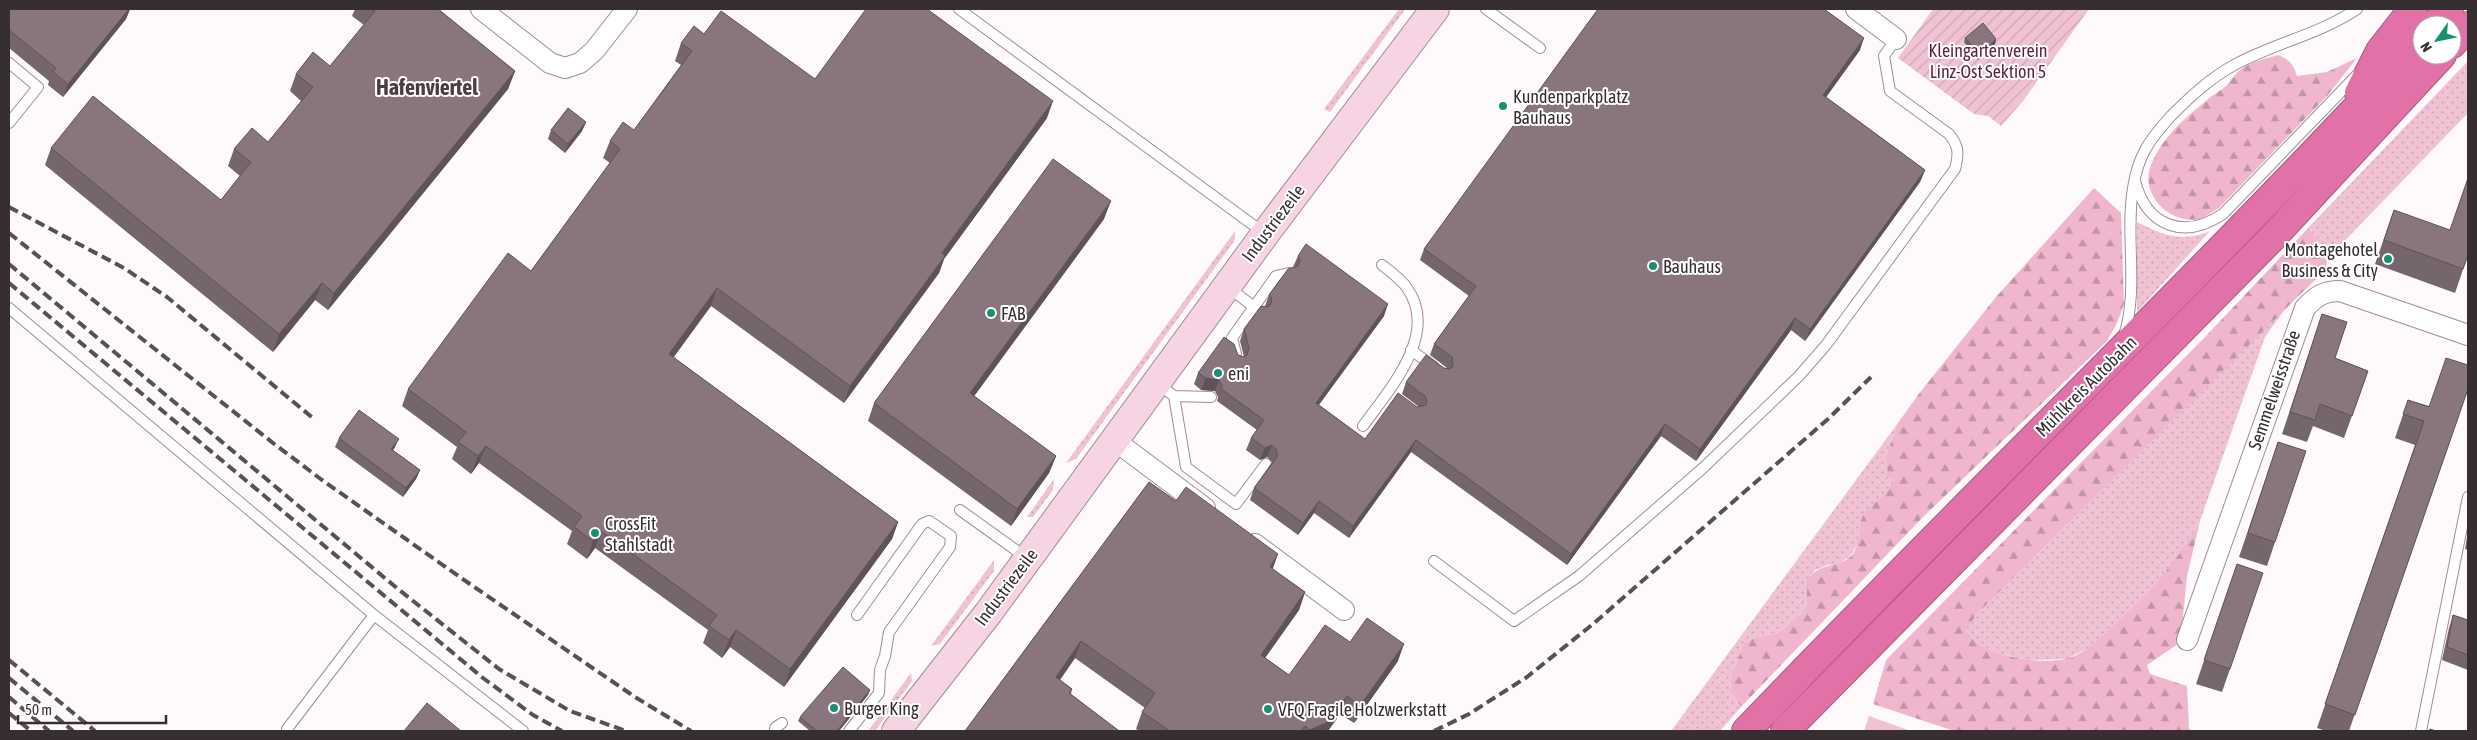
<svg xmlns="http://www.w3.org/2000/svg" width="2477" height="740" font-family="'Asap Condensed',sans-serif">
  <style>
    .grass { fill: url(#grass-dots) }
    .forest { fill: url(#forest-firs) }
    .garden { fill: url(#garden-furrows) }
    .pitch { fill: #f0c2d4 }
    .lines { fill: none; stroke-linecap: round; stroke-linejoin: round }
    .service-casing { stroke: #a08c94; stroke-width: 12 }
    .minor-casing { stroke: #a08c94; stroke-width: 22 }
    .secondary-casing { stroke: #a08c94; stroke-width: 30 }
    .motorway-casing { stroke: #a55a7d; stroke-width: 30 }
    .service { stroke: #fff; stroke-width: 10 }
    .minor { stroke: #fff; stroke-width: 20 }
    .secondary { stroke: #f6d4e4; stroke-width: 28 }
    .motorway { stroke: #e171a6; stroke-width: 28 }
    .rail { stroke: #585053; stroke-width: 4; stroke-dasharray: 10 5; stroke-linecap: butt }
    .wall { fill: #75656c }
    .shaded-wall { fill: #5f5258 }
    .building { fill: #88757d; stroke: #5f5258 }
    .poi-dot { fill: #179074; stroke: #fff; stroke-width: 2 }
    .labels { text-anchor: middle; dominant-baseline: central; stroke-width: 4; stroke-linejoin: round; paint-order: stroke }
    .park-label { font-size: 18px; fill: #5f1d3f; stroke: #fff }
    .poi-label { font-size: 18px; fill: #362e31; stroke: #fff; text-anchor: start }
    .street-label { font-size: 18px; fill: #362e31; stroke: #fff }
    .district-label { font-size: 22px; font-weight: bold; fill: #4d3d43; stroke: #fff }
  </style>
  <defs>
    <pattern id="grass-dots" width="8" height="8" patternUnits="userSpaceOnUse" patternTransform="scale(1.25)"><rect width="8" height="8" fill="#f0c2d4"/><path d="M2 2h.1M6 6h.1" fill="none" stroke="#cea7b6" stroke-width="1.8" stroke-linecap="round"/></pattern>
    <pattern id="forest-firs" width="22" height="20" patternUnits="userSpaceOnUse" patternTransform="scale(1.25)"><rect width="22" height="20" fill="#efb6cd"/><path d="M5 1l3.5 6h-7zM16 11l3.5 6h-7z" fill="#c294a7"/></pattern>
    <pattern id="garden-furrows" width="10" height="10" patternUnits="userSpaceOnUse" patternTransform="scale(1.25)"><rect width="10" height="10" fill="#f0c2d4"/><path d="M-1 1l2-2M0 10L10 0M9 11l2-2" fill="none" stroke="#cea7b6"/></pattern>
  </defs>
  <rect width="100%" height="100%" fill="#fefafb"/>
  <path class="grass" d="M 1399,9 L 1404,9 L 1404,11 L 1330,112 L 1324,109 Z
    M 2468,61 L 2468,113 L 2328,258 L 2309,227 Z
    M 2137,222 C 2163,235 2182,243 2210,231 L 2137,312 Z
    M 1235,231 L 1235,240 L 1076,459 L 1066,463 Z
    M 2285,309 L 2265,337 L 2200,521 L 2180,555 L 2140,604 L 2088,648 L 2067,659 L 2027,660 L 1989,651 L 1974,642 L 1964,630 L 1979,612 Z
    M 1898,423 L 1886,456 L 1894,480 L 1891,490 L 1871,507 L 1859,528 L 1858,544 L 1850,556 L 1839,564 L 1828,565 L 1815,570 L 1807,579 L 1807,604 L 1802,613 L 1779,632 L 1752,639 L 1744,643 L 1732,674 L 1732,693 L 1741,707 L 1720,731 L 1671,731 Z
    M 1054,479 L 1053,490 L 1033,517 L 1027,517 Z
    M 994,560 L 994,571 L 940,644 L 931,646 Z
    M 911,673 L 912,681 L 875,731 L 868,731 Z"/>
  <path class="forest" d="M 2278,55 C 2290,60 2293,64 2297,76 L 2327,72 L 2357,58 L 2328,95 L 2219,208 C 2213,211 2205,218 2199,219 C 2171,225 2141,196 2150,168 C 2159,141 2184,118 2206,101 C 2212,95 2221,91 2227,85 C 2233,78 2237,71 2246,66 C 2255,61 2267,58 2278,55 Z
    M 2094,188 L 2121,213 L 2124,304 L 2117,323 L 2107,341 L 1923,517 L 1741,707 L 1732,693 L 1732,674 L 1744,643 L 1752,639 L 1779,632 L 1802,613 L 1807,604 L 1807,579 C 1823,561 1836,569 1850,557 C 1862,546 1856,531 1862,518 C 1869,502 1888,498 1894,480 L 1888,476 L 1886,456 L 1898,423 L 1918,395 L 1996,297 Z
    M 2309,227 L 2328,258 L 2325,270 L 1979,612 L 1965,630 C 1979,649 1991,651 2013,657 C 2029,661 2049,662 2066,659 C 2080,656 2094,643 2104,634 C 2146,598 2172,569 2200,521 L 2187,576 L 2182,627 L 2178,644 L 2147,665 L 2150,674 L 2187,686 L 2189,729 L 2194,731 L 1954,731 L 1873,704 L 1886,660 L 2206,336 Z"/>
  <path class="garden" d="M 1933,9 L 2089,9 L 2023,101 L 2001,126 L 1988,116 L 1974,114 L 1898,58 Z"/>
  <path class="pitch" d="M 1869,716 L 1911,731 L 1864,731 Z"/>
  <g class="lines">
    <g class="service-casing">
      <path id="service" d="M 959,9 L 1264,233
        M 1486,9 L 1540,48
        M 9,63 L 38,87 L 9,123
        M 2135,181 C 2147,227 2184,240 2223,214 L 2357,75
        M 1228,287 L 1258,310
        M 9,308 L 374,615 L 523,731
        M 2124,336 C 2139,288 2125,237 2133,188 C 2138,156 2149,140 2171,116 C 2191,96 2210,78 2236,64 C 2275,43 2320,34 2357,9
        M 1411,350 L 1433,366
        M 1236,354 L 1232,338 L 1276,276 L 1289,273
        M 1157,383 L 1174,396 L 1211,397
        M 1174,396 L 1186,467 L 1236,504 L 1266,464
        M 1363,426 C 1389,390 1440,334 1407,288 C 1401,279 1391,272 1382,265
        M 960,510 L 1027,558
        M 1434,561 L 1514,621 L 1579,576 L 1703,468 L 1799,376 L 1826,345 L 1955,169 C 1959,154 1959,146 1949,134 L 1890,91 L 1884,56 L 1896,39
        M 287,729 L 374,615
        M 775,731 L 775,728 L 782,723
        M 849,731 L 879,693 L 880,670 L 885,656 L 889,632 L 950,547 L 951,536 L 929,521 L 922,524 L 857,615
        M 2421,731 L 2468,497"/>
    </g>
    <g class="minor-casing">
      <path id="minor" d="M 481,9 L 550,63 L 565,68 L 580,63 L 594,51 L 627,9
        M 1856,9 L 1896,39
        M 1114,440 L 1205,508
        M 1255,544 L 1344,610
        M 2187,640 L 2305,308 C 2316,296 2324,291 2340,291 L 2468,335"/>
    </g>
    <g class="secondary-casing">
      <path id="secondary" d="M 896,731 L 989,612 L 1265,234 L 1435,9"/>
    </g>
    <g class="motorway-casing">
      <path id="motorway" d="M 2434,25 L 2449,9
        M 2452,44 L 2468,26
        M 2359,93 L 2380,51 L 2413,9
        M 1746,731 C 1969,498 2203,275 2422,38
        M 1785,731 L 2273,237 L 2442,55"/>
    </g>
    <use href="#service" class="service"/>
    <use href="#minor" class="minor"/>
    <use href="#secondary" class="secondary"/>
    <use href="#motorway" class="motorway"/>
    <path class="rail" d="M 9,207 L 124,268 L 167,297 L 314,419
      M 9,233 L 273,443 L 322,480 L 467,582 L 635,697 L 691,731
      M 9,264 L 398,589 L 499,669 L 570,711 L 626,731
      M 9,283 L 483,678 L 533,715 L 562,731
      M 9,660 L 95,731
      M 9,678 L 73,731
      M 9,697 L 49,731
      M 9,713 L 31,731
      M 1434,731 L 1469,714 L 1527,677 L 1593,624 L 1828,419 L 1871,377"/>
  </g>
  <path class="wall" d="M 9,9 L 130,9 L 126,19 L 63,97 L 48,85 L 49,81 L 9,48 Z
    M 355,9 L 438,9 L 515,71 L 508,89 L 328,310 L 315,300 L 273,352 L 45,165 L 51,148 L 221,200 L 240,176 L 228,166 L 234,149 L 268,142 L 301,101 L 290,91 L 296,74 L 330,66 L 364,25 L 352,16 Z
    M 704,34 L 815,79 L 1047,118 L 944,259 L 939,273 L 844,403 L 711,306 L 673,357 L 898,522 L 892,539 L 784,687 L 730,647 L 722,658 L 703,643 L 708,630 L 595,548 L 587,559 L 567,544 L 572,531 L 479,463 L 471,474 L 452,459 L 457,447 L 402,406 L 408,389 L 531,271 L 610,163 L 603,158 L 610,141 L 634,130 L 681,65 L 675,61 L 681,43 Z
    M 1965,38 L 1996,39 L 1995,44 L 1978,60 L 1964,42 Z
    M 1860,50 L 1826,97 L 1925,170 L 1920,182 L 1805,341 L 1791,330 L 1696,461 L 1661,436 L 1567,565 L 1411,452 L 1349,538 L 1314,513 L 1298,535 L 1250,500 L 1254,488 L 1272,462 L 1267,457 L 1260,460 L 1246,450 L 1251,438 L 1257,430 L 1217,401 L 1218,397 L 1215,391 L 1201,390 L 1194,384 L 1198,373 L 1238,355 L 1244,357 L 1240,341 L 1244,329 L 1265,306 L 1269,295 L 1293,267 L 1298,256 L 1384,316 L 1319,405 L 1365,439 L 1417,407 L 1419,407 L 1402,394 L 1406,382 L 1444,368 L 1447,368 L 1430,355 L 1434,344 L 1469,296 L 1420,260 L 1424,249 Z
    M 586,122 L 582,131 L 565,153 L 548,139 L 551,130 Z
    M 2394,210 L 2468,255 L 2455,293 L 2375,264 Z
    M 1104,219 L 974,396 L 1056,456 L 1049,473 L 1011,526 L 868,421 L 874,403 Z
    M 2322,314 L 2335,358 L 2368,371 L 2344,438 L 2313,426 L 2307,442 L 2282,434 Z
    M 2468,389 L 2349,731 L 2326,731 L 2317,728 L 2415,445 L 2395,438 L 2408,400 L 2429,406 Z
    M 339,438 L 395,447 L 393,450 L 420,470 L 416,479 L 403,497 L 335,447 Z
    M 2278,442 L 2275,542 L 2267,566 L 2239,557 Z
    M 1149,482 L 1305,592 L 1299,610 L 1265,658 L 1289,675 L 1350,642 L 1398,661 L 1354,723 L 1340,714 L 1328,731 L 1140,731 L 1136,729 L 1142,712 L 1145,708 L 1075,658 L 1060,680 L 1072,689 L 1071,694 L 1118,731 L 965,731 Z
    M 2468,531 L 2468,550 L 2465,549 Z
    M 2237,564 L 2230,669 L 2222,692 L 2196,684 Z
    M 2453,615 L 2468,620 L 2468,670 L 2442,660 L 2449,628 Z
    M 868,695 L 839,731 L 810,731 L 798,721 L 800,717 Z"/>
  <path class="shaded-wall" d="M 129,9 L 130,9 L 126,19 L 63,97 L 68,84 Z
    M 1864,38 L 1860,50 L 1819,107 L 1823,95 Z
    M 1996,39 L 1995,44 L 1978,60 L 1980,55 Z
    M 515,71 L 508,89 L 328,310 L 334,293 Z
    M 1053,101 L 1047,118 L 944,259 L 939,273 L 844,403 L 850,386 L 942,253 Z
    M 586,122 L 582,131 L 565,153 L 568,144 Z
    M 1925,170 L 1920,182 L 1805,341 L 1810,329 Z
    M 1111,201 L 1104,219 L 964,410 L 970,393 Z
    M 322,283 L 315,300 L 273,352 L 279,334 Z
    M 717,288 L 711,306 L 663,372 L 669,354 Z
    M 1388,304 L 1384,316 L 1311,415 L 1316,403 Z
    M 1795,318 L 1791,330 L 1696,461 L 1700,449 Z
    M 1206,378 L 1219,380 L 1215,391 L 1201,390 Z
    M 1665,424 L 1661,436 L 1567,565 L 1571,554 Z
    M 399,439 L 395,447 L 388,458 L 391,449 Z
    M 1416,440 L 1411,452 L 1349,538 L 1353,526 Z
    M 1272,445 L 1267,457 L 1260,460 L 1265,448 Z
    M 486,446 L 479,463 L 471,474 L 478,456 Z
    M 1056,456 L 1049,473 L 1011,526 L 1017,509 Z
    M 420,470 L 416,479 L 403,497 L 406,488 Z
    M 1319,501 L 1314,513 L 1298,535 L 1303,523 Z
    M 898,522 L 892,539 L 784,687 L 790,669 Z
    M 601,531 L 595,548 L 587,559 L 593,541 Z
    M 1278,554 L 1272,571 L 1270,567 Z
    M 1305,592 L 1299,610 L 1255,672 L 1261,655 Z
    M 736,630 L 730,647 L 722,658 L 729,640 Z
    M 1081,641 L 1075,658 L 1049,695 L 1056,677 Z
    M 1404,644 L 1398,661 L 1354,723 L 1360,706 Z
    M 870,690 L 868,695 L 839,731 L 837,731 Z
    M 1347,696 L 1340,714 L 1328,731 L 1310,731 L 1310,730 Z"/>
  <path class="building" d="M 9,9 L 129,9 L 68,84 L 53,72 L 56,68 L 9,30 Z
    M 371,9 L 438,9 L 515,71 L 334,293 L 322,283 L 279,334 L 51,148 L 93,96 L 221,200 L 251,162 L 234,149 L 252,128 L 268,142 L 313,87 L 296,74 L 313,52 L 330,66 L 375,11 Z
    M 866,9 L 927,9 L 1053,101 L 942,253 L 945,256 L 850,386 L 717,288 L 669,354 L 898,522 L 790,669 L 736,630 L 729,640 L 709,626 L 717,615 L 601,531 L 593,541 L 574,527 L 582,516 L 486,446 L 478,456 L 458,442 L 466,432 L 408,389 L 508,253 L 531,271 L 620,149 L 610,141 L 623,122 L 634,130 L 692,51 L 681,43 L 694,26 L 704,34 L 721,11 L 815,79 Z
    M 1598,9 L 1824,9 L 1864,38 L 1823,95 L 1925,170 L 1810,329 L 1795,318 L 1700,449 L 1665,424 L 1571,554 L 1416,440 L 1353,526 L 1319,501 L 1303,523 L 1254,488 L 1277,457 L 1277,450 L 1272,445 L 1265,448 L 1251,438 L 1264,420 L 1221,389 L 1222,385 L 1219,380 L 1206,378 L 1198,373 L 1224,337 L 1234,344 L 1238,355 L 1244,357 L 1247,355 L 1249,348 L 1244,329 L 1261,306 L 1268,307 L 1271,304 L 1272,298 L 1269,295 L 1288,269 L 1298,266 L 1300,260 L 1298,256 L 1306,244 L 1388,304 L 1316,403 L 1365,439 L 1398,393 L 1417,407 L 1426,405 L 1427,401 L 1425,396 L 1406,382 L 1426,355 L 1444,368 L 1450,369 L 1453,366 L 1452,357 L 1434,344 L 1476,286 L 1424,249 Z
    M 1983,23 L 1996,39 L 1980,55 L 1965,38 Z
    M 568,108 L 586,122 L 568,144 L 551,130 Z
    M 1053,159 L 1111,201 L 970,393 L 1056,456 L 1017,509 L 874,403 Z
    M 2468,178 L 2468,255 L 2463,269 L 2384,240 L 2394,210 L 2450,230 Z
    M 2322,314 L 2347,322 L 2335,358 L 2368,371 L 2352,416 L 2320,404 L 2315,420 L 2290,412 Z
    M 2446,358 L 2468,365 L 2468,389 L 2355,715 L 2325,704 L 2424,421 L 2403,414 L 2408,400 L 2429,407 Z
    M 359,410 L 399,439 L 391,449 L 420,470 L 406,488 L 339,438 Z
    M 2278,442 L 2306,451 L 2275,542 L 2248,533 Z
    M 1149,482 L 1176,501 L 1186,487 L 1278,554 L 1270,567 L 1305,592 L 1261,655 L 1289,675 L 1325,625 L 1350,642 L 1367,618 L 1404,644 L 1360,706 L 1347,696 L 1328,722 L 1310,730 L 1305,726 L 1301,731 L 1170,731 L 1142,712 L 1155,693 L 1081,641 L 1056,677 L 1072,689 L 1069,693 L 1118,730 L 1118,731 L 965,731 Z
    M 2237,564 L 2263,573 L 2230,669 L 2204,660 Z
    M 2453,615 L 2468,620 L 2468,655 L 2447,647 Z
    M 843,667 L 870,690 L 837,731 L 817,731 L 800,717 Z
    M 427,703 L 461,731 L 404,731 Z
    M 2430,729 L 2436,731 L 2429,731 Z"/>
  <g class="poi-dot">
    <circle cx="1503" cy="106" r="5"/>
    <circle cx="2388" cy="259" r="5"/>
    <circle cx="1653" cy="266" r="5"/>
    <circle cx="991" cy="313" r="5"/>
    <circle cx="1218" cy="373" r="5"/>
    <circle cx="595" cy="533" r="5"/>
    <circle cx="834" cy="708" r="5"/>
    <circle cx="1268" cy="709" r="5"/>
  </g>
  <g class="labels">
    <g class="park-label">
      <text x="1988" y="50">Kleingartenverein<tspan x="1988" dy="21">Linz-Ost Sektion 5</tspan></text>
    </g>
    <g class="poi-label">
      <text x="1513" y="96">Kundenparkplatz<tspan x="1513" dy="21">Bauhaus</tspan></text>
      <text x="2378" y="249" text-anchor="end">Montagehotel<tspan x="2378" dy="21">Business &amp; City</tspan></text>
      <text x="1663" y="266">Bauhaus</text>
      <text x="1001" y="313">FAB</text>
      <text x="1228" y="373">eni</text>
      <text x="605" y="523">CrossFit<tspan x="605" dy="21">Stahlstadt</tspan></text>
      <text x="844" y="708">Burger King</text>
      <text x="1278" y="709">VFQ Fragile Holzwerkstatt</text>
    </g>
    <g class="street-label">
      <text transform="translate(1273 223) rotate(-53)">Industriezeile</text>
      <text transform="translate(2086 386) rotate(-45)">Mühlkreis Autobahn</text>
      <text transform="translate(2274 390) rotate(-71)">Semmelweisstraße</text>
      <text transform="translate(1006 587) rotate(-53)">Industriezeile</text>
    </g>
    <g class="district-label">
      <text x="427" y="87">Hafenviertel</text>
    </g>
  </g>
  <rect width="2477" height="740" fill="none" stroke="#362e31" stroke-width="20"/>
  <g transform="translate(2437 40) rotate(237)"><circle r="24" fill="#ffffff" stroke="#afabad"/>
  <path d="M0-4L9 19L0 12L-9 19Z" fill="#179074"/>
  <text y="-8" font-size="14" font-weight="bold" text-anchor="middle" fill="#362e31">N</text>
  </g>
  <path d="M18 715v8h148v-8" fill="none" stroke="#362e31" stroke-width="2.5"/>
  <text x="25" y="715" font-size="15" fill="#362e31" stroke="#ffffff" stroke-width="4" paint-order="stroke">50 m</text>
</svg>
